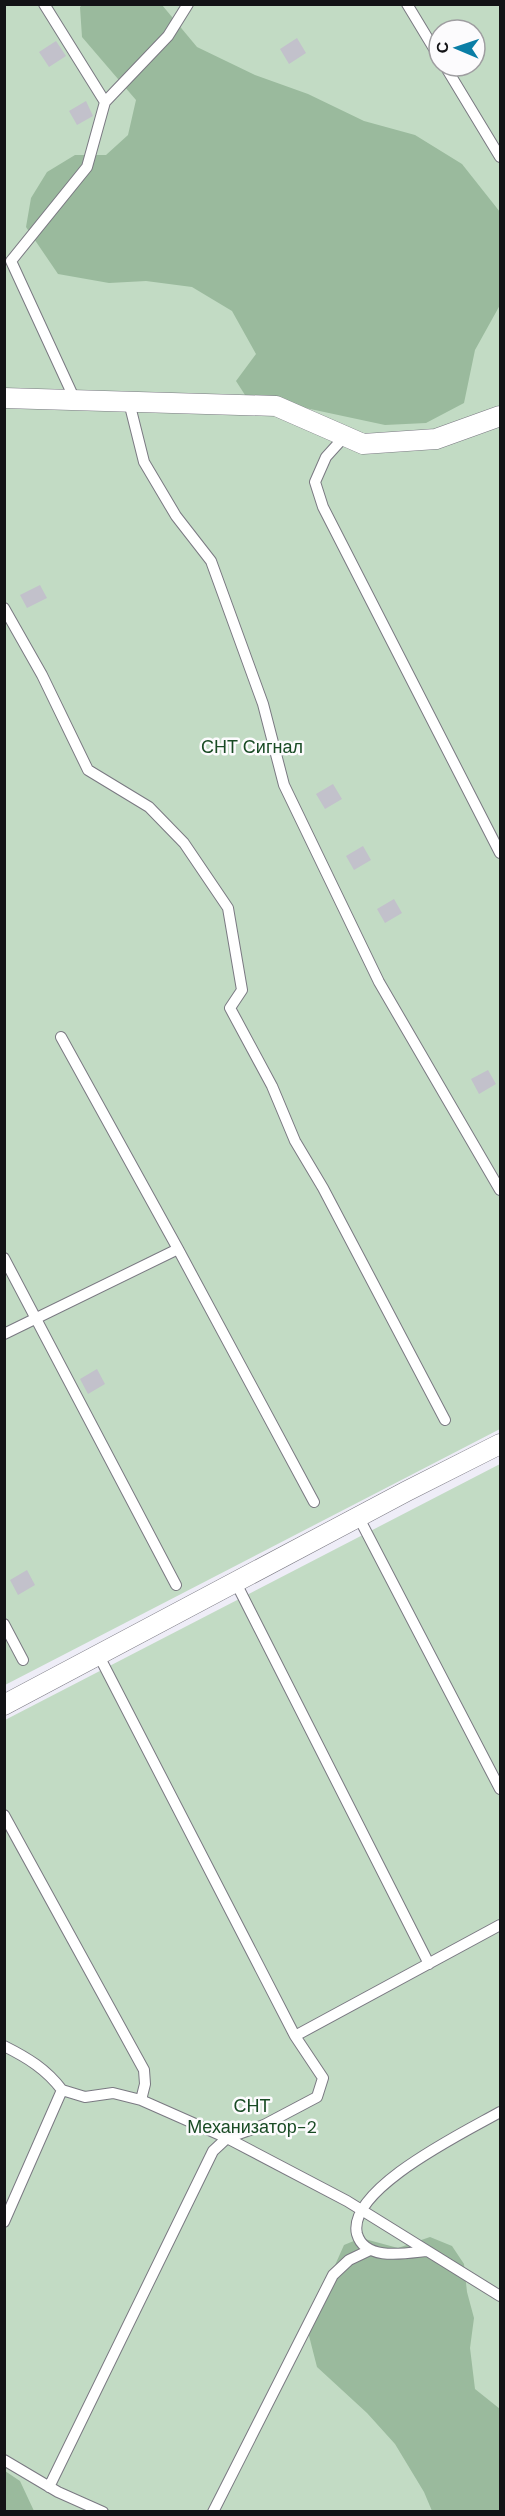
<svg xmlns="http://www.w3.org/2000/svg" width="505" height="2516" font-family="'DM Sans',sans-serif">
  <style>
    .green { fill: #c2dbc4; fill-rule: evenodd }
    .forest { fill: #9aba9d }
    .building { fill: #c2c1cb }
    .lines { fill: none; stroke-linecap: round; stroke-linejoin: round }
    .service-casing { stroke: #7a7982; stroke-width: 12 }
    .minor-casing { stroke: #7a7982; stroke-width: 21 }
    .service { stroke: #fff; stroke-width: 10 }
    .minor { stroke: #fff; stroke-width: 20 }
    .labels { text-anchor: middle; dominant-baseline: central; stroke-width: 5; stroke-linejoin: round; paint-order: stroke }
    .park-label { font-size: 18px; fill: #194b24; stroke: #fcfbfd }
  </style>
  <rect width="100%" height="100%" fill="#eeedf7"/>
  <path class="green" d="M 5,5 L 500,5 L 500,1429 L 5,1685 ZM 439,30 L 475,30 L 475,66 L 439,66 Z
    M 500,1464 L 500,2511 L 5,2512 L 5,1720 Z"/>
  <path class="forest" d="M 83,4 L 162,5 L 197,47 L 255,75 L 308,94 L 364,121 L 415,135 L 462,164 L 500,212 L 500,305 L 475,350 L 464,403 L 426,423 L 385,425 L 245,395 L 236,381 L 256,354 L 232,311 L 192,287 L 146,281 L 109,283 L 58,274 L 26,227 L 31,198 L 47,172 L 75,155 L 106,155 L 128,135 L 136,100 L 82,37 L 80,7 Z
    M 430,2237 L 452,2246 L 464,2264 L 467,2292 L 474,2318 L 470,2348 L 475,2389 L 500,2409 L 500,2511 L 432,2511 L 424,2492 L 395,2444 L 367,2413 L 317,2367 L 307,2328 L 344,2245 L 361,2238 L 398,2248 Z
    M 5,2471 L 20,2481 L 34,2511 L 5,2511 Z"/>
  <path class="building" d="M 297,38 L 306,53 L 289,64 L 280,49 Z
    M 56,41 L 66,56 L 49,67 L 39,52 Z
    M 86,101 L 93,116 L 77,125 L 69,111 Z
    M 40,585 L 47,598 L 27,608 L 20,595 Z
    M 333,784 L 342,799 L 325,809 L 316,794 Z
    M 363,846 L 371,860 L 354,870 L 346,856 Z
    M 394,899 L 402,913 L 385,923 L 377,909 Z
    M 488,1070 L 496,1084 L 479,1094 L 471,1079 Z
    M 97,1369 L 105,1384 L 88,1394 L 80,1379 Z
    M 27,1570 L 35,1585 L 18,1595 L 10,1580 Z"/>
  <g class="lines">
    <g class="service-casing">
      <path id="service" d="M 44,4 L 105,102 L 87,167 L 11,261 L 75,400
        M 407,4 L 439,57
        M 445,66 L 500,157
        M 105,102 L 168,36 L 188,4
        M 129,402 L 144,462 L 176,516 L 211,561 L 263,704 L 284,785 L 379,982 L 500,1190
        M 345,436 L 326,457 L 315,482 L 323,507 L 500,853
        M 4,608 L 42,675 L 88,770 L 149,807 L 184,843 L 228,908 L 242,990 L 230,1008 L 272,1086 L 295,1141 L 323,1188 L 445,1420
        M 61,1037 L 178,1249 L 314,1502
        M 4,1258 L 176,1585
        M 4,1334 L 178,1249
        M 359,1518 L 500,1789
        M 236,1583 L 429,1964
        M 4,1624 L 23,1660
        M 98,1654 L 295,2036
        M 4,1815 L 144,2070 L 145,2084 L 141,2100
        M 4,2046 C 28,2058 46,2069 62,2090
        M 4,2222 L 62,2090 L 85,2097 L 113,2093 L 141,2100 L 227,2138 L 347,2201 L 500,2296
        M 427,2251 C 407,2253 365,2262 357,2234 C 346,2189 467,2131 500,2112
        M 4,2460 L 58,2492 L 103,2512
        M 49,2487 L 213,2151 L 227,2138 L 264,2125 L 317,2097 L 323,2078 L 295,2036 L 500,1925
        M 213,2512 L 333,2275 L 349,2260 L 370,2250"/>
    </g>
    <g class="minor-casing">
      <path id="minor" d="M 4,398 L 276,406 L 363,444 L 436,439 L 500,416
        M 4,1705 L 407,1491 L 500,1444"/>
    </g>
    <use href="#service" class="service"/>
    <use href="#minor" class="minor"/>
  </g>
  <g class="labels">
    <g class="park-label">
      <text x="252" y="747">СНТ Сигнал</text>
      <text x="252" y="2106">СНТ<tspan x="252" dy="21">Механизатор-2</tspan></text>
    </g>
  </g>
  <rect width="505" height="2516" fill="none" stroke="#131316" stroke-width="12"/>
  <g transform="translate(457 48) rotate(272)"><circle r="28" fill="#fcfbfd" stroke="#9f9ea1" stroke-width="1.5"/>
  <path d="M0-4.5L10 22L0 15L-10 22Z" fill="#0a7ea6"/>
  <text y="-9" font-size="16" font-weight="bold" text-anchor="middle" fill="#131316">С</text>
  </g>
</svg>
